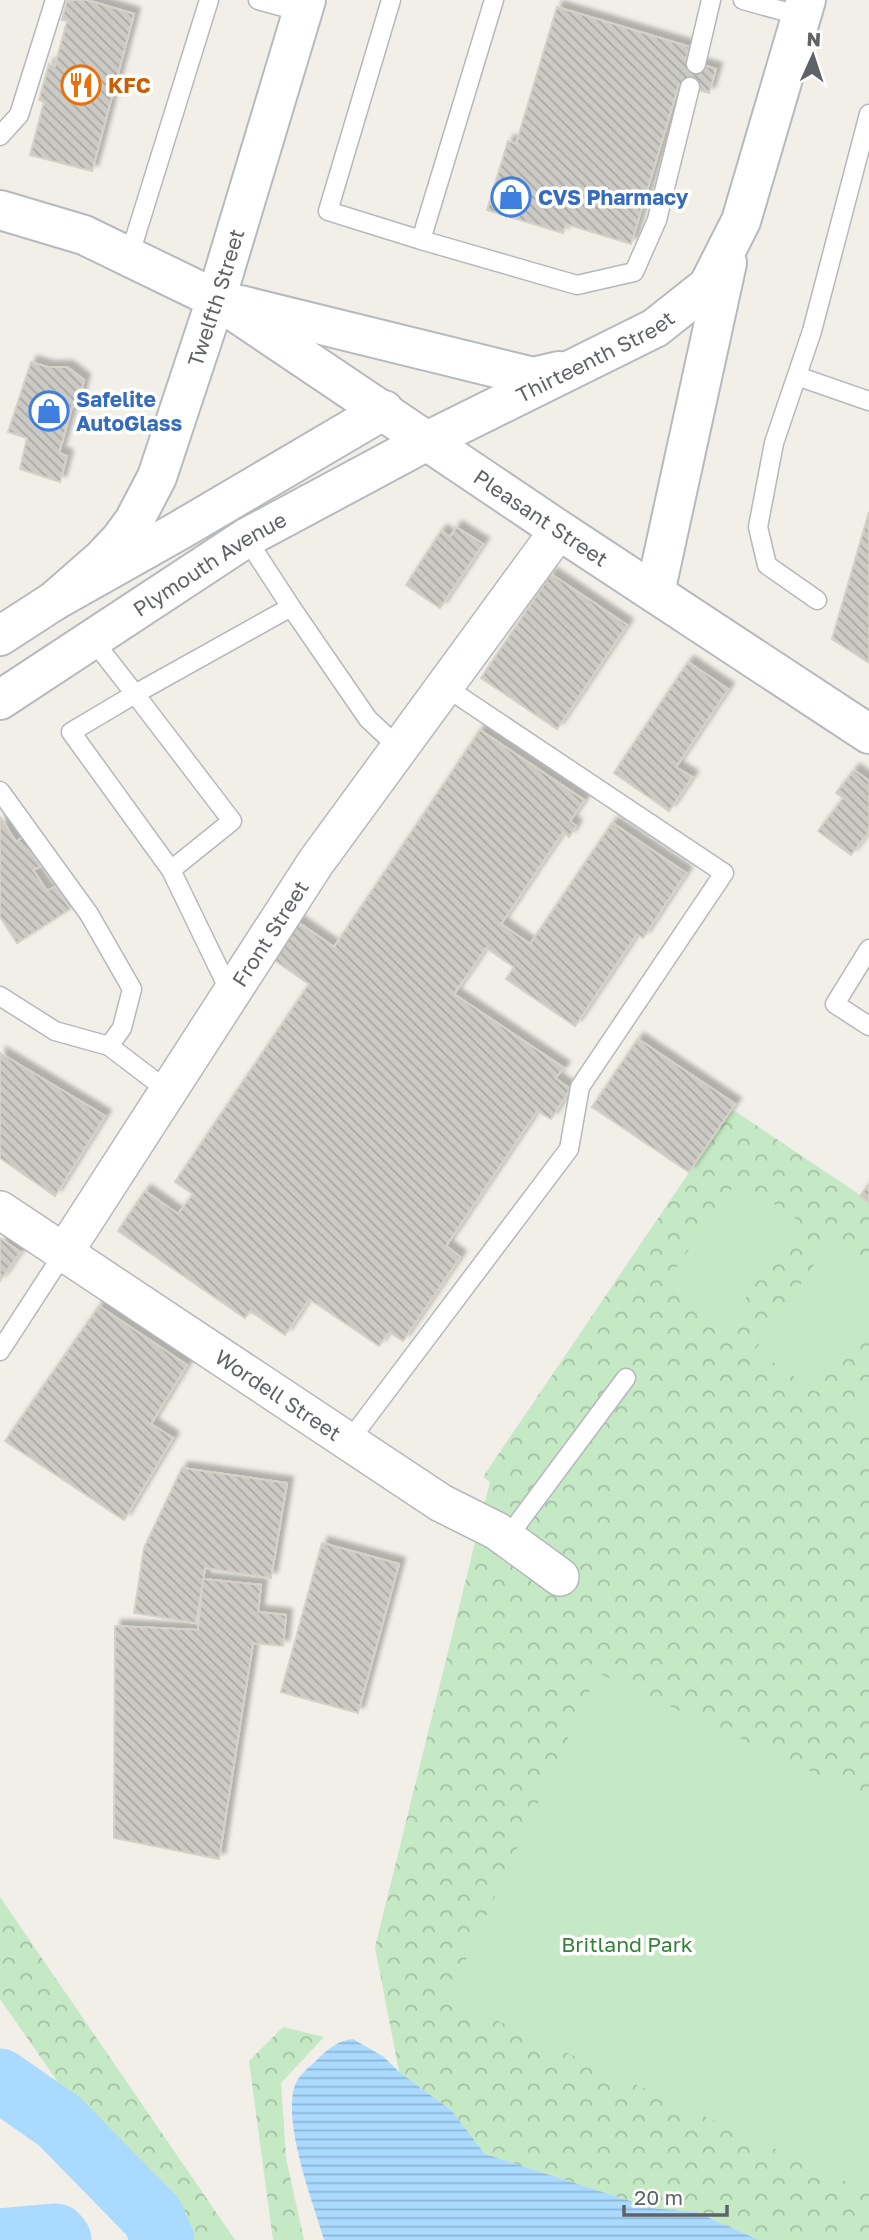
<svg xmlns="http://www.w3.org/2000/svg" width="869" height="2240" font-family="'Golos Text',sans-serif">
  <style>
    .park { fill: url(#park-crowns) }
    .garden { fill: #c5e8c5 }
    .water { fill: url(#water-rules) }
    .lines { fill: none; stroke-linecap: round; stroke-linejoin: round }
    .river { stroke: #aadaff; stroke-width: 63 }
    .building { fill: url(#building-back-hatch); stroke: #d6d1c6; stroke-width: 2; filter: url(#shadow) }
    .service-casing { stroke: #b5b8bc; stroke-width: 21 }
    .minor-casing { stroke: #b5b8bc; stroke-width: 40 }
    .secondary-casing { stroke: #b6babf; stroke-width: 42 }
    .service { stroke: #fff; stroke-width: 18 }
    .minor { stroke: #fff; stroke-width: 37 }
    .secondary { stroke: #fff; stroke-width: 38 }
    .labels { text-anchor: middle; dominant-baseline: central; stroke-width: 7; stroke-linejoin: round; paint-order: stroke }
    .food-label { font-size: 21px; font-weight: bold; fill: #c56008; stroke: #fff; text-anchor: start }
    .shop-label { font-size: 21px; font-weight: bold; fill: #366cbe; stroke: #fff; text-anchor: start }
    .street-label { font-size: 21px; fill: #5f6368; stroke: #fff }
    .park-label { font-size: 21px; fill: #348238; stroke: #fff }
  </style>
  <defs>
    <pattern id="park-crowns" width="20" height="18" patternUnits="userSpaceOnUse" patternTransform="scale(1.75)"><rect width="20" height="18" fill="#c5e8c5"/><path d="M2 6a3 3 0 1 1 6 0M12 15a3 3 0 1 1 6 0" fill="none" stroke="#a3c0a4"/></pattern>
    <pattern id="water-rules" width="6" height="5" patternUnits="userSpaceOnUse" patternTransform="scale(1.75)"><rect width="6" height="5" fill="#aadaff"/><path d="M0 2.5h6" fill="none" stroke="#8eb4d2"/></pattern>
    <pattern id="building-back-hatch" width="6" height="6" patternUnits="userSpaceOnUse" patternTransform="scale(1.75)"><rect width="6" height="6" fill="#cccac5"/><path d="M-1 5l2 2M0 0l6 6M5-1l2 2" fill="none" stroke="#a9a8a4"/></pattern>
    <filter id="shadow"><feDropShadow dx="6" dy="-6" stdDeviation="2" flood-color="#0004"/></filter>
  </defs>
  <rect width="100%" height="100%" fill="#f1efe8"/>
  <path class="park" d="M 732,1109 L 869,1201 L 869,2240 L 759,2240 L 696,2212 L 652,2208 L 485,2154 L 451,2110 L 399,2072 L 375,1947 L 490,1482 L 483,1477 Z
    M 0,1897 L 235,2240 L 168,2240 L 0,1999 Z
    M 283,2027 L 324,2037 L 281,2083 L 286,2158 L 304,2240 L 273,2240 L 249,2061 Z"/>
  <path class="garden" d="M 738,1179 L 799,1221 L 725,1328 L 664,1285 Z
    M 829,1243 L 869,1271 L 869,1316 L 816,1392 L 755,1350 Z
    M 869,1378 L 869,1428 L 845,1412 Z
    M 598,1673 L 869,1798 L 869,2192 L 448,1998 Z"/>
  <path class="water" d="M 353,2039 L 384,2057 L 399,2072 L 451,2110 L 485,2154 L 652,2208 L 696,2212 L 759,2240 L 324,2240 C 313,2202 282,2123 295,2085 C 299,2075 309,2067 317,2060 C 328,2049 337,2041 353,2039 Z"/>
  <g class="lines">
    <path class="river" d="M 0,2080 L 59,2121 L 153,2217 L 163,2240
      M 0,2240 L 56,2235 L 60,2240"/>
  </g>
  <path class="building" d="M 67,0 L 87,0 L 134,14 L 92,171 L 30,155 L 44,102 L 39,100 L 49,64 L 55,66 L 67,21 L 62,20 Z
    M 557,7 L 690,47 L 685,60 L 716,69 L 709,93 L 679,84 L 631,244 L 566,224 L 563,233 L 487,210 L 508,141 L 516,144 Z
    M 31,362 L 47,367 L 67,367 L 84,380 L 78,404 L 72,407 L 59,453 L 67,456 L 60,482 L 20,469 L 27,438 L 8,432 Z
    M 869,512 L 869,663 L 832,639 Z
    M 456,527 L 483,544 L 440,608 L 406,585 L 441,531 L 450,537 Z
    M 551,574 L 627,625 L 557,729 L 481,678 Z
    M 688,662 L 728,689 L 676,767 L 692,777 L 669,811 L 614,773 Z
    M 480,730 L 584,800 L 570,821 L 576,826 L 569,837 L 563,832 L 501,924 L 530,944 L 612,823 L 686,873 L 643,938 L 637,934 L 575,1026 L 506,979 L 514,967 L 486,948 L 454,994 L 564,1068 L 555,1078 L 570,1089 L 551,1119 L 537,1111 L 446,1246 L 460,1257 L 403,1341 L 389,1332 L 379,1346 L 309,1299 L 285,1335 L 250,1311 L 245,1318 L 118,1231 L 145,1191 L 178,1214 L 193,1194 L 175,1182 L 309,984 L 271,958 L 296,921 L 334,947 Z
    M 854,770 L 869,781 L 869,831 L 851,855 L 818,831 L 843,798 L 836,793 Z
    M 0,817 L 16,842 L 23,837 L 41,866 L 33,870 L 47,891 L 56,886 L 70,909 L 17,943 L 0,917 Z
    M 638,1039 L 735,1104 L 689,1172 L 592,1107 Z
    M 0,1053 L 105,1116 L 55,1196 L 0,1158 Z
    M 869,1184 L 869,1203 L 860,1196 Z
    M 0,1238 L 20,1252 L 0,1281 Z
    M 99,1306 L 187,1365 L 151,1424 L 173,1438 L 124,1520 L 5,1441 Z
    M 182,1468 L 287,1483 L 271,1578 L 205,1568 L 196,1623 L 134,1613 L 144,1548 Z
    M 322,1543 L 399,1564 L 358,1713 L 281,1692 Z
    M 203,1579 L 261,1585 L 258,1612 L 286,1615 L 283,1646 L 253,1643 L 219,1859 L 114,1838 L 115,1626 L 198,1630 Z"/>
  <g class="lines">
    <g class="service-casing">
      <path id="service" d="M 258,0 L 302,12
        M 391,0 L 328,211 L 421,240 L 494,0
        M 743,0 L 801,16
        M 696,64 L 711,0
        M 0,136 L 19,115 L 55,0
        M 421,240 L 577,285 L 634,272 L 657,220 L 690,87
        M 129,257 L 209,0
        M 797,376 L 869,401
        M 246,538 L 291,607 L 368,719 L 399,748
        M 817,600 L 767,565 L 758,527 L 774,443 L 812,331 L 869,114
        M 92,639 L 135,694 L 71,732 L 171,870 L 232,821 L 135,694 L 291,607
        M 0,791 L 89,914 L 132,989 L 122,1028 L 109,1046
        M 171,870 L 231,994
        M 869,949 L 835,1004 L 869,1026
        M 0,996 L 55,1031 L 109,1046 L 168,1091
        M 0,1351 L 65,1251
        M 349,1441 L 569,1149 L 580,1087 L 724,873 L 444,686
        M 507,1538 L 626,1378"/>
    </g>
    <g class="minor-casing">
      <g id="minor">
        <path id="s1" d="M 0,1210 L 441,1503 L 497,1531 L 560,1577"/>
        <path id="s2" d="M 65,1251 L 316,862 L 559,530"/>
      </g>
    </g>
    <g class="secondary-casing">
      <g id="secondary">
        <path id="s3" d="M 0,210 L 84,235 L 216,299 L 559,530 L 869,734"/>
        <path d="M 240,305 L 533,377 L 559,371"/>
        <path d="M 655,593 L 727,263"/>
        <path id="s4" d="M 54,601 L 102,559 L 120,540 L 134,521 L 157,477 L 216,299 L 306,0"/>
        <path d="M 0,636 L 54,601 L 180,530 L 384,410"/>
        <path id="s5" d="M 0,700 L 246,538 L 427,441 L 655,328 L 708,286 L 741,221 L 806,0"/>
      </g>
    </g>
    <use href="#service" class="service"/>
    <use href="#minor" class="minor"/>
    <use href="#secondary" class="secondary"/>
  </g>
  <defs>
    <g id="restaurant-ring" transform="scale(2.0125)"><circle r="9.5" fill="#fff" stroke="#e8710a" stroke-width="1.5"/><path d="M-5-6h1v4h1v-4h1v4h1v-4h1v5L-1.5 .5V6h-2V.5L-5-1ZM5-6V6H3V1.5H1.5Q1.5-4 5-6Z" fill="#e8710a"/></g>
    <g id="shop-ring" transform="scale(2.0125)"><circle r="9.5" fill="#fff" stroke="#3f7fe0" stroke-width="1.5"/><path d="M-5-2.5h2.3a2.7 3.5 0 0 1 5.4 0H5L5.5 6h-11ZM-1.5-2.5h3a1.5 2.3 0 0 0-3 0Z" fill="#3f7fe0"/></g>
  </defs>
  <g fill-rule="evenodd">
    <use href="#restaurant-ring" x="81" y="85"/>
    <use href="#shop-ring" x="511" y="197"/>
    <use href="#shop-ring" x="49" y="411"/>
  </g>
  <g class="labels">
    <g class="food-label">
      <text x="108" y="85">KFC</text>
    </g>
    <g class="shop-label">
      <text x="538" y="197">CVS Pharmacy</text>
      <text x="76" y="399">Safelite<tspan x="76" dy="24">AutoGlass</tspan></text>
    </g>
    <g class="street-label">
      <text stroke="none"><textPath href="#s4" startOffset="352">Twelfth Street</textPath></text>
      <text stroke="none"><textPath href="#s5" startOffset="688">Thirteenth Street</textPath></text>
      <text stroke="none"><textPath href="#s3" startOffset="626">Pleasant Street</textPath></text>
      <text stroke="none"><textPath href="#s5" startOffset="250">Plymouth Avenue</textPath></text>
      <text stroke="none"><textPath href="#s2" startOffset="378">Front Street</textPath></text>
      <text stroke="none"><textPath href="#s1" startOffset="334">Wordell Street</textPath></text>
    </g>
    <g class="park-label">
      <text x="627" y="1944">Britland Park</text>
    </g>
  </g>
  <g transform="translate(813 56) rotate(3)" stroke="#ffffff" stroke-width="5" paint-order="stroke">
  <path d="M0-5L12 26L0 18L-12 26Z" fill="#5f6368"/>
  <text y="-10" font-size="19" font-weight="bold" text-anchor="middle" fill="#5f6368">N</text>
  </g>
  <path d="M624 2205v10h103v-10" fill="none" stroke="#5f6368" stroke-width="3.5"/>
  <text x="634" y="2205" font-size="21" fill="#5f6368" stroke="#ffffff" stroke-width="5" paint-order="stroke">20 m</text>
</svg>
